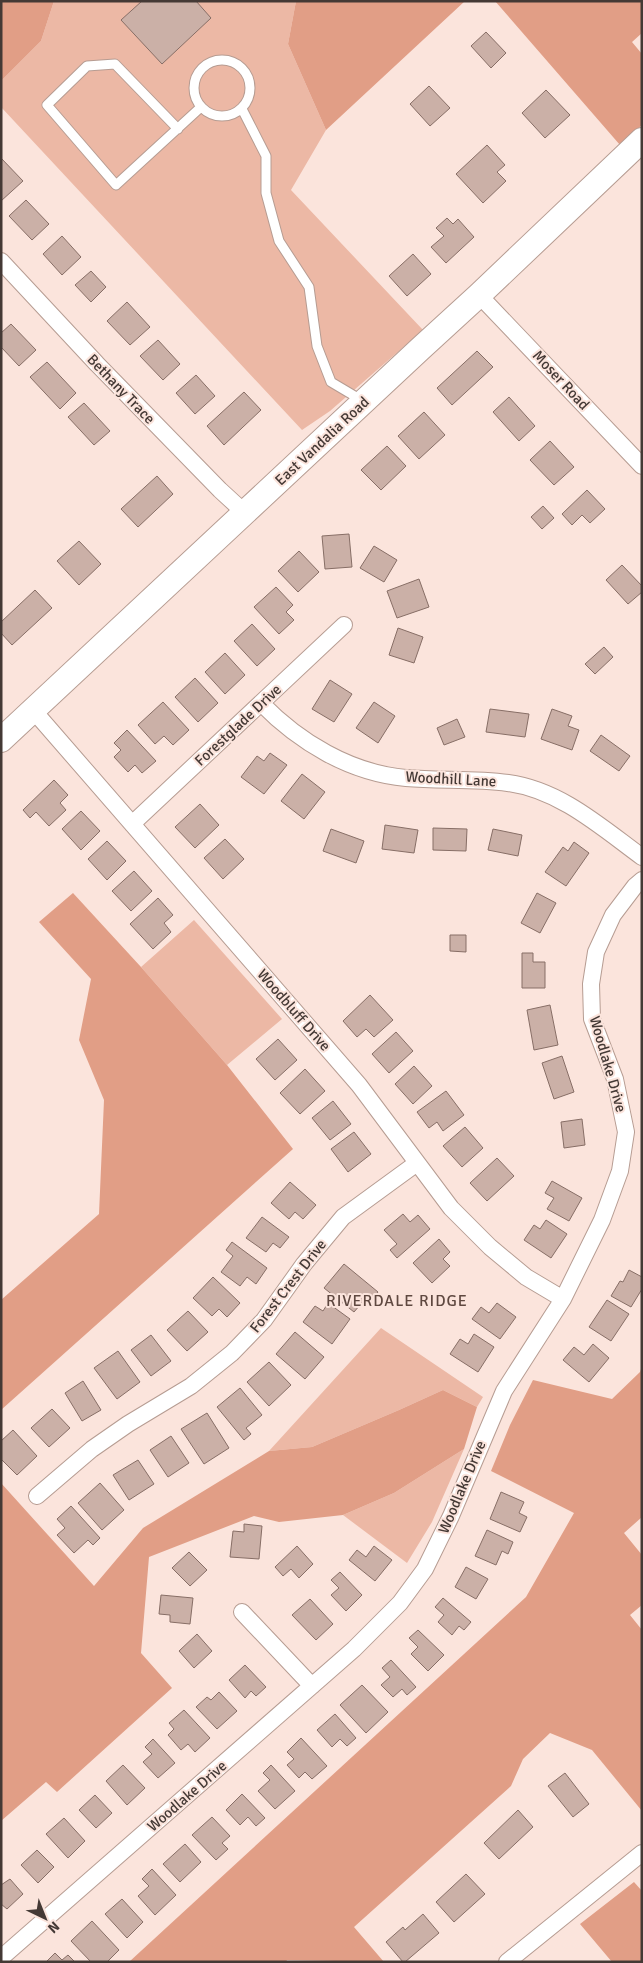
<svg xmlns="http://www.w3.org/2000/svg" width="643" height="1963" font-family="Signika,sans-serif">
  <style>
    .green { fill: #ecb8a5 }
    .forest { fill: #e19e86 }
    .building { fill: #cbb0a7; stroke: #876e66 }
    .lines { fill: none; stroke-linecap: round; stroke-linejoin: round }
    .lane-casing { stroke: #b69c92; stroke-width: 11 }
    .street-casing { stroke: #b69c92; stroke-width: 18 }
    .secondary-casing { stroke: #b69c92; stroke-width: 26 }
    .lane { stroke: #fff; stroke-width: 9 }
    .street { stroke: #fff; stroke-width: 16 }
    .secondary { stroke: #fff; stroke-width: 24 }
    .labels { text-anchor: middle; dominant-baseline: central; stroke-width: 4; stroke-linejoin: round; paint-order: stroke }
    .street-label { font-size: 15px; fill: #443935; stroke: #fbe4dc }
    .neighbourhood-label { font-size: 16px; letter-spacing: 1px; fill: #5f4840; stroke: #fbe4dc }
  </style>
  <rect width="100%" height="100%" fill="#fbe4dc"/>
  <path class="green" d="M 54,1 L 296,1 L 288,44 L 326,130 L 291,190 L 423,330 L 330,411 L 302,430 L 1,107 L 1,81 L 41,41 Z
    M 194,920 L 282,1019 L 227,1065 L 141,967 Z
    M 381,1328 L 483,1397 L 477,1407 L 443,1390 L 399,1410 L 312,1447 L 269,1451 Z
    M 464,1449 L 432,1522 L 407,1563 L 343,1515 L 394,1493 Z"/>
  <path class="forest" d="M 1,1 L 54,1 L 41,41 L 1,81 Z
    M 296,1 L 465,1 L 326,130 L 288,44 Z
    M 495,1 L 642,1 L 642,33 L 632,42 L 642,54 L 642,125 L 620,145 Z
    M 73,893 L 141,967 L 227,1065 L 293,1149 L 1,1410 L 1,1300 L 99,1214 L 104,1100 L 79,1040 L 91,979 L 39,922 Z
    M 642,1366 L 642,1517 L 624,1533 L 642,1555 L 642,1605 L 630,1615 L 642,1630 L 642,1811 L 592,1750 L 550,1733 L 523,1759 L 511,1786 L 354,1927 L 384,1962 L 287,1960 L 286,1962 L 129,1962 L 526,1597 L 574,1513 L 491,1471 L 510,1425 L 533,1380 L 612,1399 L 640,1372 Z
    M 443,1390 L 477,1407 L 464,1449 L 394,1493 L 343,1515 L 279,1522 L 254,1516 L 149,1557 L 141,1653 L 172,1688 L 57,1792 L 46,1782 L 1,1821 L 1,1483 L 94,1586 L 143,1528 L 269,1451 L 312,1447 L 399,1410 Z
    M 634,1882 L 642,1891 L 642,1962 L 612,1962 L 580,1924 Z"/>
  <path class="building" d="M 142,1 L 196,1 L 211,18 L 162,64 L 121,20 Z
    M 486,32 L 506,53 L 491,68 L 471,46 Z
    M 429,86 L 450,108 L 430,126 L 410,104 Z
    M 546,90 L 570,115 L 545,138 L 522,113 Z
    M 487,145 L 505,165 L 497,172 L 506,181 L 483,203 L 456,174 Z
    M 1,158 L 23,181 L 1,201 Z
    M 26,200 L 49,224 L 32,240 L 9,216 Z
    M 447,218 L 453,224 L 458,219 L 474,237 L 446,263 L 431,247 L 444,236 L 436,228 Z
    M 62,236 L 81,257 L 62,275 L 43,254 Z
    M 413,254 L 431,274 L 407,296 L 389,276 Z
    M 91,271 L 106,287 L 91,302 L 75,285 Z
    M 127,302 L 150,327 L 130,345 L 107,321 Z
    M 11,324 L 36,350 L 19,366 L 1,347 L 1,333 Z
    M 158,340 L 180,364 L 163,380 L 140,356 Z
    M 477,351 L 493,367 L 452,405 L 437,388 Z
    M 47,362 L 76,393 L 60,409 L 30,377 Z
    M 196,375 L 215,396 L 195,414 L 176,393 Z
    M 244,392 L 261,410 L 224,445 L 207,426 Z
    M 509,397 L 535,426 L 519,441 L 493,412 Z
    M 84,403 L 110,431 L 94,445 L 68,417 Z
    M 424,412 L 445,435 L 419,459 L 398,436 Z
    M 550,441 L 574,467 L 554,485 L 530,460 Z
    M 387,446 L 406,466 L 381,490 L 361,470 Z
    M 157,476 L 173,494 L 138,527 L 121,509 Z
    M 587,490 L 605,509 L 590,523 L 582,515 L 572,525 L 562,514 Z
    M 543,506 L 554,518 L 542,529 L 531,517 Z
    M 349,534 L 352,567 L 325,569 L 322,536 Z
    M 79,541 L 101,564 L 79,585 L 57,561 Z
    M 374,546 L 397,560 L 384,582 L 360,568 Z
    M 299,551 L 319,572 L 298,592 L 278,571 Z
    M 622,565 L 642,586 L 642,592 L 628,604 L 606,580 Z
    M 419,579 L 429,607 L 397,618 L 387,591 Z
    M 276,587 L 293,605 L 286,612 L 294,620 L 279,634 L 254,607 Z
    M 35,590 L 52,608 L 12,645 L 1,633 L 1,622 Z
    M 252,624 L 275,649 L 257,666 L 234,641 Z
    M 398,628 L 423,637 L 414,663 L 389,655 Z
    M 604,647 L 613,657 L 595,674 L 585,664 Z
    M 225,653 L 245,675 L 225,694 L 205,672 Z
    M 195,678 L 218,703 L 198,722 L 175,697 Z
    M 330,680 L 352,694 L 334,722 L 312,709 Z
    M 163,702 L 189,730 L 173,745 L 164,736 L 155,744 L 138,725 Z
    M 374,702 L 395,716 L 378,743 L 356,728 Z
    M 490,709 L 529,714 L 525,737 L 486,732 Z
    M 552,709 L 572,716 L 568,726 L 579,730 L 572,750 L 541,739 Z
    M 457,719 L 465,737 L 444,745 L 437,728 Z
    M 127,730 L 156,761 L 142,773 L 135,765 L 128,772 L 114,757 L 121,750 L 114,743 Z
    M 601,735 L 630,756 L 619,771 L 590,751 Z
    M 270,753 L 287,765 L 264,794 L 241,777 L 257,756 L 264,761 Z
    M 302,774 L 325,792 L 304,819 L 281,801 Z
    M 54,780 L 68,795 L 60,803 L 66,810 L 49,826 L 36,812 L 30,818 L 23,810 Z
    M 200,804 L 219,825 L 195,848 L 175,827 Z
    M 81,811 L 100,831 L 81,850 L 62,829 Z
    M 385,825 L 418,830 L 414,853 L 382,849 Z
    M 433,828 L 467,829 L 466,851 L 433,850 Z
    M 331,829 L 364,841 L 356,863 L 323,851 Z
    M 493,829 L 522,835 L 518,856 L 488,850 Z
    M 225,839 L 244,859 L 223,879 L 204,858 Z
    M 107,841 L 126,861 L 107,880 L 88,859 Z
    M 574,842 L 589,853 L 566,886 L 545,872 L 563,847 L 568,851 Z
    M 134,871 L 152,891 L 131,911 L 112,891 Z
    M 537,893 L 556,903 L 540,933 L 521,923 Z
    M 158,898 L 173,915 L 164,923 L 171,932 L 153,949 L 130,924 Z
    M 450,935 L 466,935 L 466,952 L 450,951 Z
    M 522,953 L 533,953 L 533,962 L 545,962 L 545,988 L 522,988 Z
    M 370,995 L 393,1020 L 374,1037 L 366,1029 L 357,1037 L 343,1021 Z
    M 550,1005 L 558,1045 L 534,1050 L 527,1010 Z
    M 396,1032 L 413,1051 L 389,1073 L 372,1054 Z
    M 278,1039 L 297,1060 L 275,1080 L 256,1059 Z
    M 562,1056 L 574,1092 L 554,1099 L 542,1063 Z
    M 414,1066 L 432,1086 L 413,1104 L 395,1084 Z
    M 305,1069 L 325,1091 L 300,1114 L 280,1093 Z
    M 446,1091 L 464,1115 L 443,1131 L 437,1122 L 429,1128 L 417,1112 Z
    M 333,1101 L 351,1124 L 330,1140 L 312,1118 Z
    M 582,1119 L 585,1145 L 564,1148 L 561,1122 Z
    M 465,1127 L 483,1148 L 462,1167 L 443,1146 Z
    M 354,1132 L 371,1154 L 348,1172 L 331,1149 Z
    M 497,1158 L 514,1176 L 487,1201 L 470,1183 Z
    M 552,1181 L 582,1198 L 569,1221 L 547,1209 L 554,1198 L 545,1193 Z
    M 290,1182 L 316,1205 L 303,1219 L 295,1212 L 289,1219 L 271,1203 Z
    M 403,1214 L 410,1222 L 418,1215 L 430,1229 L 397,1258 L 390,1250 L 397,1244 L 384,1230 Z
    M 262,1217 L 289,1237 L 280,1248 L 273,1243 L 266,1252 L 246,1238 Z
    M 546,1220 L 567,1234 L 551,1258 L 524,1240 L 534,1225 L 540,1229 Z
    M 439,1239 L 450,1252 L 443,1259 L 450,1266 L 432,1283 L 413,1263 Z
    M 232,1242 L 267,1268 L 256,1284 L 247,1277 L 240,1286 L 221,1272 L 233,1256 L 226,1250 Z
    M 344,1264 L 378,1292 L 370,1302 L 366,1298 L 354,1312 L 324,1288 Z
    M 629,1270 L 642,1277 L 642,1289 L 631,1307 L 611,1296 L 620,1281 L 623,1282 Z
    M 213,1277 L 240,1303 L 227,1317 L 219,1309 L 212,1316 L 193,1298 Z
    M 607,1300 L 629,1314 L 611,1341 L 589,1327 Z
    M 328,1303 L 350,1319 L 332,1344 L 303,1322 L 315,1306 L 323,1311 Z
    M 497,1303 L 516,1317 L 500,1339 L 472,1319 L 481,1307 L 489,1313 Z
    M 188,1311 L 208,1332 L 187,1351 L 167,1330 Z
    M 295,1332 L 324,1357 L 305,1379 L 276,1354 Z
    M 474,1334 L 494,1347 L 478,1372 L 450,1354 L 460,1339 L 468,1344 Z
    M 151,1335 L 171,1361 L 151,1376 L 131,1350 Z
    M 593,1344 L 609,1358 L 589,1382 L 563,1360 L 574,1347 L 584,1355 Z
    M 118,1351 L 140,1382 L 117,1399 L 94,1368 Z
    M 269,1362 L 291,1385 L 269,1406 L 247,1382 Z
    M 83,1381 L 101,1410 L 82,1421 L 65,1393 Z
    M 240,1388 L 262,1415 L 246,1428 L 251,1434 L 244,1440 L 217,1407 Z
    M 52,1409 L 70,1428 L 49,1447 L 31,1428 Z
    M 207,1413 L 229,1448 L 204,1464 L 181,1429 Z
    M 13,1430 L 37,1456 L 17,1475 L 1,1459 L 1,1441 Z
    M 171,1436 L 189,1463 L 168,1477 L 150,1450 Z
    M 138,1460 L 154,1484 L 129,1500 L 113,1475 Z
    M 100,1483 L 124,1510 L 102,1530 L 78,1503 Z
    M 501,1492 L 524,1502 L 519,1513 L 527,1517 L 520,1532 L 490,1519 Z
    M 71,1506 L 100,1538 L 93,1545 L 88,1540 L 74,1553 L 57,1535 L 65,1528 L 57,1519 Z
    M 244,1524 L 262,1526 L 259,1559 L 230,1557 L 233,1531 L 244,1532 Z
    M 487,1530 L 513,1542 L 508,1554 L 502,1551 L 496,1565 L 475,1556 Z
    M 297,1546 L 313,1564 L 299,1578 L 291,1569 L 283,1576 L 275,1567 Z
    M 374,1546 L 392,1560 L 375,1581 L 349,1560 L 357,1550 L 366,1557 Z
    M 189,1552 L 207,1570 L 190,1586 L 172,1568 Z
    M 466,1567 L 488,1579 L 476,1599 L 455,1587 Z
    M 340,1572 L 362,1595 L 346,1611 L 331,1595 L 339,1588 L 331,1580 Z
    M 161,1595 L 193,1598 L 190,1624 L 170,1622 L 170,1615 L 159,1614 Z
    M 443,1598 L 471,1622 L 464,1630 L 459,1626 L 452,1635 L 438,1622 L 444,1615 L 435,1607 Z
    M 310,1599 L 333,1624 L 316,1640 L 292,1615 Z
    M 418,1630 L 444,1655 L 428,1671 L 411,1654 L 418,1647 L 409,1638 Z
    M 197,1634 L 212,1651 L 194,1668 L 179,1651 Z
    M 391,1660 L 416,1687 L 407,1695 L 402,1689 L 393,1697 L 381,1685 L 390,1677 L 382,1668 Z
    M 245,1665 L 266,1687 L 256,1696 L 251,1691 L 245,1698 L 229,1680 Z
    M 362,1685 L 388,1712 L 366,1733 L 340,1705 Z
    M 219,1692 L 237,1711 L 217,1729 L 196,1707 L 207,1697 L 211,1700 Z
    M 184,1710 L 210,1738 L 195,1752 L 188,1744 L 181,1750 L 168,1735 L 174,1729 L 169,1723 Z
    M 335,1714 L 356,1738 L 347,1746 L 340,1739 L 332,1747 L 317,1730 Z
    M 301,1738 L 327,1766 L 312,1779 L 305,1772 L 299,1778 L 287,1765 L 294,1759 L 287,1752 Z
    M 153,1739 L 175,1763 L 158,1778 L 143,1762 L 152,1754 L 145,1747 Z
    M 123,1765 L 145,1788 L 127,1805 L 106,1781 Z
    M 271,1765 L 295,1791 L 275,1809 L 258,1791 L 270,1780 L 263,1773 Z
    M 565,1773 L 589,1804 L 573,1817 L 548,1786 Z
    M 242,1794 L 265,1818 L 256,1826 L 248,1817 L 240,1825 L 226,1810 Z
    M 95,1795 L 112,1813 L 96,1828 L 79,1810 Z
    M 518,1810 L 533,1827 L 499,1859 L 484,1843 Z
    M 212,1817 L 230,1836 L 222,1843 L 228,1849 L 216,1860 L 192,1835 Z
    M 64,1818 L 85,1841 L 68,1858 L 46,1834 Z
    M 185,1844 L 201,1862 L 180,1882 L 163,1864 Z
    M 37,1850 L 54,1867 L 38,1883 L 21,1865 Z
    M 152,1869 L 176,1895 L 155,1915 L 138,1896 L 149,1886 L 142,1879 Z
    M 466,1874 L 485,1894 L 454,1922 L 436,1902 Z
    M 10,1879 L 23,1894 L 7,1909 L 1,1904 L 1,1885 Z
    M 122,1899 L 143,1922 L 127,1938 L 105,1914 Z
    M 423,1914 L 439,1933 L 405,1962 L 403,1962 L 386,1942 L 403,1927 L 405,1930 Z
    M 92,1921 L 119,1950 L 107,1962 L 91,1962 L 71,1941 Z
    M 55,1953 L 62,1960 L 68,1955 L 75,1962 L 46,1962 Z"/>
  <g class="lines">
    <g class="lane-casing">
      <path id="lane" d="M194 88a28 28 0 1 1 56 0a28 28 0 1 1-56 0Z
        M 242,109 L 266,156 L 266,193 L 279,241 L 309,287 L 317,346 L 331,382 L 363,401
        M 178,129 L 115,64 L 87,66 L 47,105 L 116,185 L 201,107"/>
    </g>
    <g class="street-casing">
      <path id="street" d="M 1,261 L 97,364 L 220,490 L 245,513
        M 479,295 L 642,466
        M 261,703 C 299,742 350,773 406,778 C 439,781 474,778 508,783 C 560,790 601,827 642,857
        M 33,710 L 359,1085 L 451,1208 L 490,1247 L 526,1277 L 563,1299
        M 132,824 L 344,625
        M 37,1496 L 92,1449 L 128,1424 L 191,1386 L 232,1353 L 264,1320 L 304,1264 L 343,1217 L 417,1163
        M 242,1612 L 312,1686
        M 1,1958 L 354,1649 L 400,1603 L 425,1569 L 451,1516 L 504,1391 L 563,1299 L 602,1220 L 620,1171 L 626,1132 L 615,1079 L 592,1019 L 591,984 L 596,952 L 613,915 L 635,886 L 642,880
        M 507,1962 L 642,1853"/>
    </g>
    <g class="secondary-casing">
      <path id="secondary" d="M 1,740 L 420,349 L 479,295 L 642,140"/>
    </g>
    <use href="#lane" class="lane"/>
    <use href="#street" class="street"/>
    <use href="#secondary" class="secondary"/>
  </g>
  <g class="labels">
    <g class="street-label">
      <text transform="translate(561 380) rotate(47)">Moser Road</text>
      <text transform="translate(121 389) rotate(46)">Bethany Trace</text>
      <text transform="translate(322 441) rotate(-43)">East Vandalia Road</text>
      <text transform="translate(238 725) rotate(-43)">Forestglade Drive</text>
      <text transform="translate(451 779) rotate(3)">Woodhill Lane</text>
      <text transform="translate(294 1010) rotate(49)">Woodbluff Drive</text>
      <text transform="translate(608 1064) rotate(74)">Woodlake Drive</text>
      <text transform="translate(288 1286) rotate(-52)">Forest Crest Drive</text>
      <text transform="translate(462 1487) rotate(-67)">Woodlake Drive</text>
      <text transform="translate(187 1796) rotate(-41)">Woodlake Drive</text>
    </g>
    <g class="neighbourhood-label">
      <text x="397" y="1301">RIVERDALE RIDGE</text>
    </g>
  </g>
  <rect width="643" height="1963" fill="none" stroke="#443935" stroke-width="5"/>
  <g transform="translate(45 1918) rotate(137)" stroke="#fbe4dc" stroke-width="4" paint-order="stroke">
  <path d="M0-4L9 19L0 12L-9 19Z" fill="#443935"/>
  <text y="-8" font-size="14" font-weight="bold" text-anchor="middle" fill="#443935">N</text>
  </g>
</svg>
